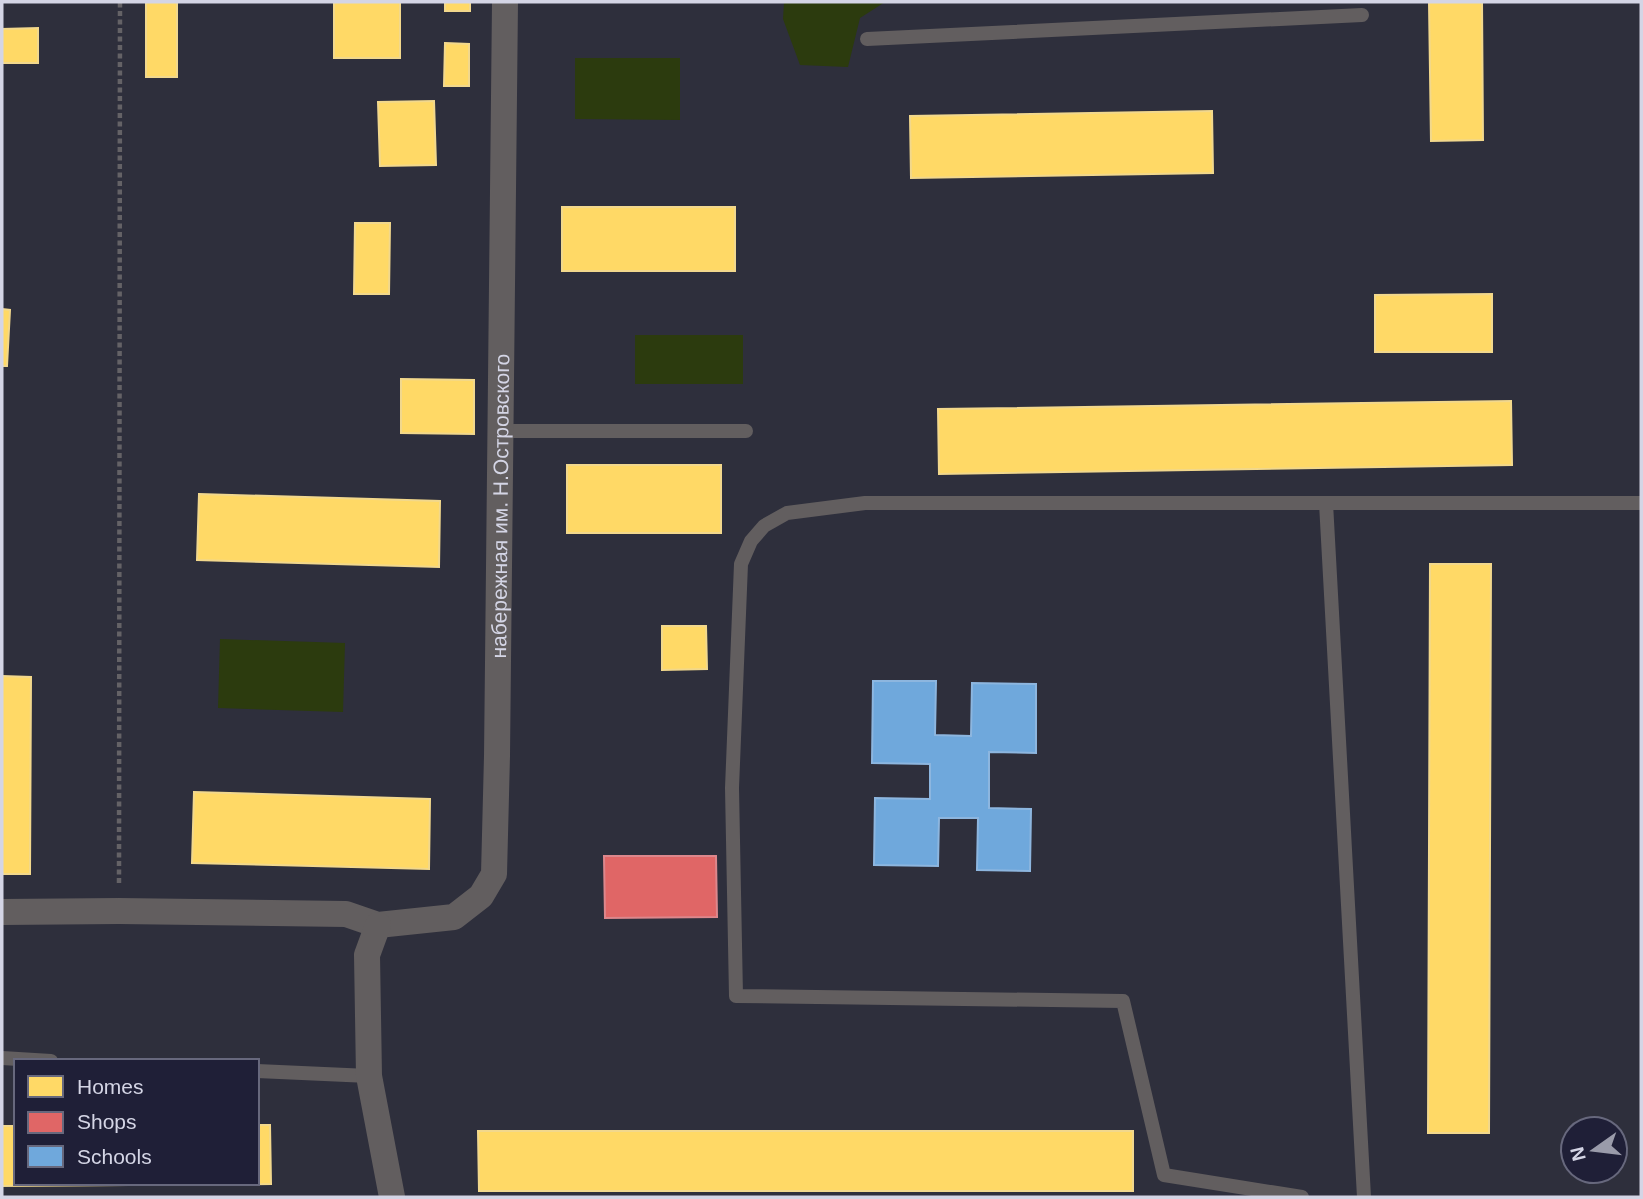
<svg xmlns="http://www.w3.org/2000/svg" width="1643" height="1199" font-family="Helvetica,sans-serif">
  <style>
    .green { fill: #2c3b0e }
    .homes { fill: #ffd966; stroke: #f2d88c; stroke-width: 2 }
    .shops { fill: #e06666; stroke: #dc878c; stroke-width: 2 }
    .schools { fill: #6fa8dc; stroke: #8db6df; stroke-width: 2 }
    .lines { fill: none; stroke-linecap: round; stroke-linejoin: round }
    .path { stroke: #646266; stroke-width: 4.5; stroke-dasharray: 5 3.5; stroke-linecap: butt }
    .lane { stroke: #625e5f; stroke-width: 14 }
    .street { stroke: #625e5f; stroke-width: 26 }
    .labels { text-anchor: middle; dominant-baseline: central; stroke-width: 7; stroke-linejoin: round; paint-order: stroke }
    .street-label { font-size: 21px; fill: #d4d5e5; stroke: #1f1f37 }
  </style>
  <rect width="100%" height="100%" fill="#2e2f3c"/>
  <path class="green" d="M 784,2 L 885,2 L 860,18 L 848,67 L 800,65 L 783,19 Z
    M 575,58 L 680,58 L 680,120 L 575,119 Z
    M 635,335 L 743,335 L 743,384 L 635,384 Z
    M 220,639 L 345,643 L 343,712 L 218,708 Z"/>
  <path class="homes" d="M 146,2 L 177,2 L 177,77 L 146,77 Z
    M 334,2 L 400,2 L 400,58 L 334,58 Z
    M 445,2 L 470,2 L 470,11 L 445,11 Z
    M 1429,2 L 1482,2 L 1483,140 L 1431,141 Z
    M 38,28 L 38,63 L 2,63 L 2,29 Z
    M 445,43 L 469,44 L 469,86 L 444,86 Z
    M 434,101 L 436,165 L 380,166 L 378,102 Z
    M 1212,111 L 1213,173 L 911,178 L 910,116 Z
    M 562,207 L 735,207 L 735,271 L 562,271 Z
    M 355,223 L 390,223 L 389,294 L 354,294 Z
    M 1492,294 L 1492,352 L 1375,352 L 1375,295 Z
    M 2,309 L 10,310 L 7,366 L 2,366 Z
    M 401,379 L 474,380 L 474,434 L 401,433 Z
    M 1511,401 L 1512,465 L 939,474 L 938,409 Z
    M 567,465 L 721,465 L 721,533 L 567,533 Z
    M 199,494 L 440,501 L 439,567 L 197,560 Z
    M 1430,564 L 1491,564 L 1489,1133 L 1428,1133 Z
    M 662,626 L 706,626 L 707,669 L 662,670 Z
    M 2,676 L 31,677 L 30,874 L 2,874 Z
    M 194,792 L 430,799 L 429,869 L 192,863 Z
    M 257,1125 L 270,1125 L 271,1184 L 2,1186 L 2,1126 L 16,1126 L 16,1183 L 257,1183 Z
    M 478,1131 L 1133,1131 L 1133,1191 L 479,1191 Z"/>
  <path class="shops" d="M 604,856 L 716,856 L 717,917 L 605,918 Z"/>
  <path class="schools" d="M 873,681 L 936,681 L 935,735 L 971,736 L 972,683 L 1036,684 L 1036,753 L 989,752 L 989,808 L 1031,809 L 1030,871 L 977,870 L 978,818 L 939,818 L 938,866 L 874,865 L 875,798 L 930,799 L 930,764 L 872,763 Z"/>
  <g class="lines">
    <path class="path" d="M 119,883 L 120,2"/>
    <path class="lane" d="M 867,39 L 1362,15
      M 501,431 L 746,431
      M 1326,503 L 1364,1197
      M 2,1058 L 51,1061
      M 257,1071 L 369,1076
      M 1302,1197 L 1164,1175 L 1123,1001 L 736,996 L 732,788 L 741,564 L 751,541 L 764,526 L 787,513 L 865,503 L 1641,503"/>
    <g class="street">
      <path id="s1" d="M 2,912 L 119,911 L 346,914 L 378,925 L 454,917 L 481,896 L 494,874 L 497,756 L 505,2"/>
      <path d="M 378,925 L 367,955 L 369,1076 L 392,1197"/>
    </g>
  </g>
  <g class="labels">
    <g class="street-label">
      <text stroke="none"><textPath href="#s1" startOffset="882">набережная им. Н.Островского</textPath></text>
    </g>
  </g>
  <rect width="1643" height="1199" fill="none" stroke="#d4d5e5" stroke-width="7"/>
  <rect x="14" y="1059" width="245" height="126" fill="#1f1f37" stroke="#67687d" stroke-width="2"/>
  <rect x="28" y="1076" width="35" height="21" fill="#ffd966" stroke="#67687d" stroke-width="2"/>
  <text x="77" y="1094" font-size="21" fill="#d4d5e5">Homes</text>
  <rect x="28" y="1112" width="35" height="21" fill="#e06666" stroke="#67687d" stroke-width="2"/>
  <text x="77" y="1129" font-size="21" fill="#d4d5e5">Shops</text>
  <rect x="28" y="1146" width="35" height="21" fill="#6fa8dc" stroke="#67687d" stroke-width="2"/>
  <text x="77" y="1164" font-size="21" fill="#d4d5e5">Schools</text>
  <g transform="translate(1594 1150) rotate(256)"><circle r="33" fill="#1f1f37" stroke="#67687d" stroke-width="2"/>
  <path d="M0-5L12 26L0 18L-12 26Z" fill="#9a9baa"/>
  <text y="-10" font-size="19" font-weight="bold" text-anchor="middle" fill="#d4d5e5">N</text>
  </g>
</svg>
